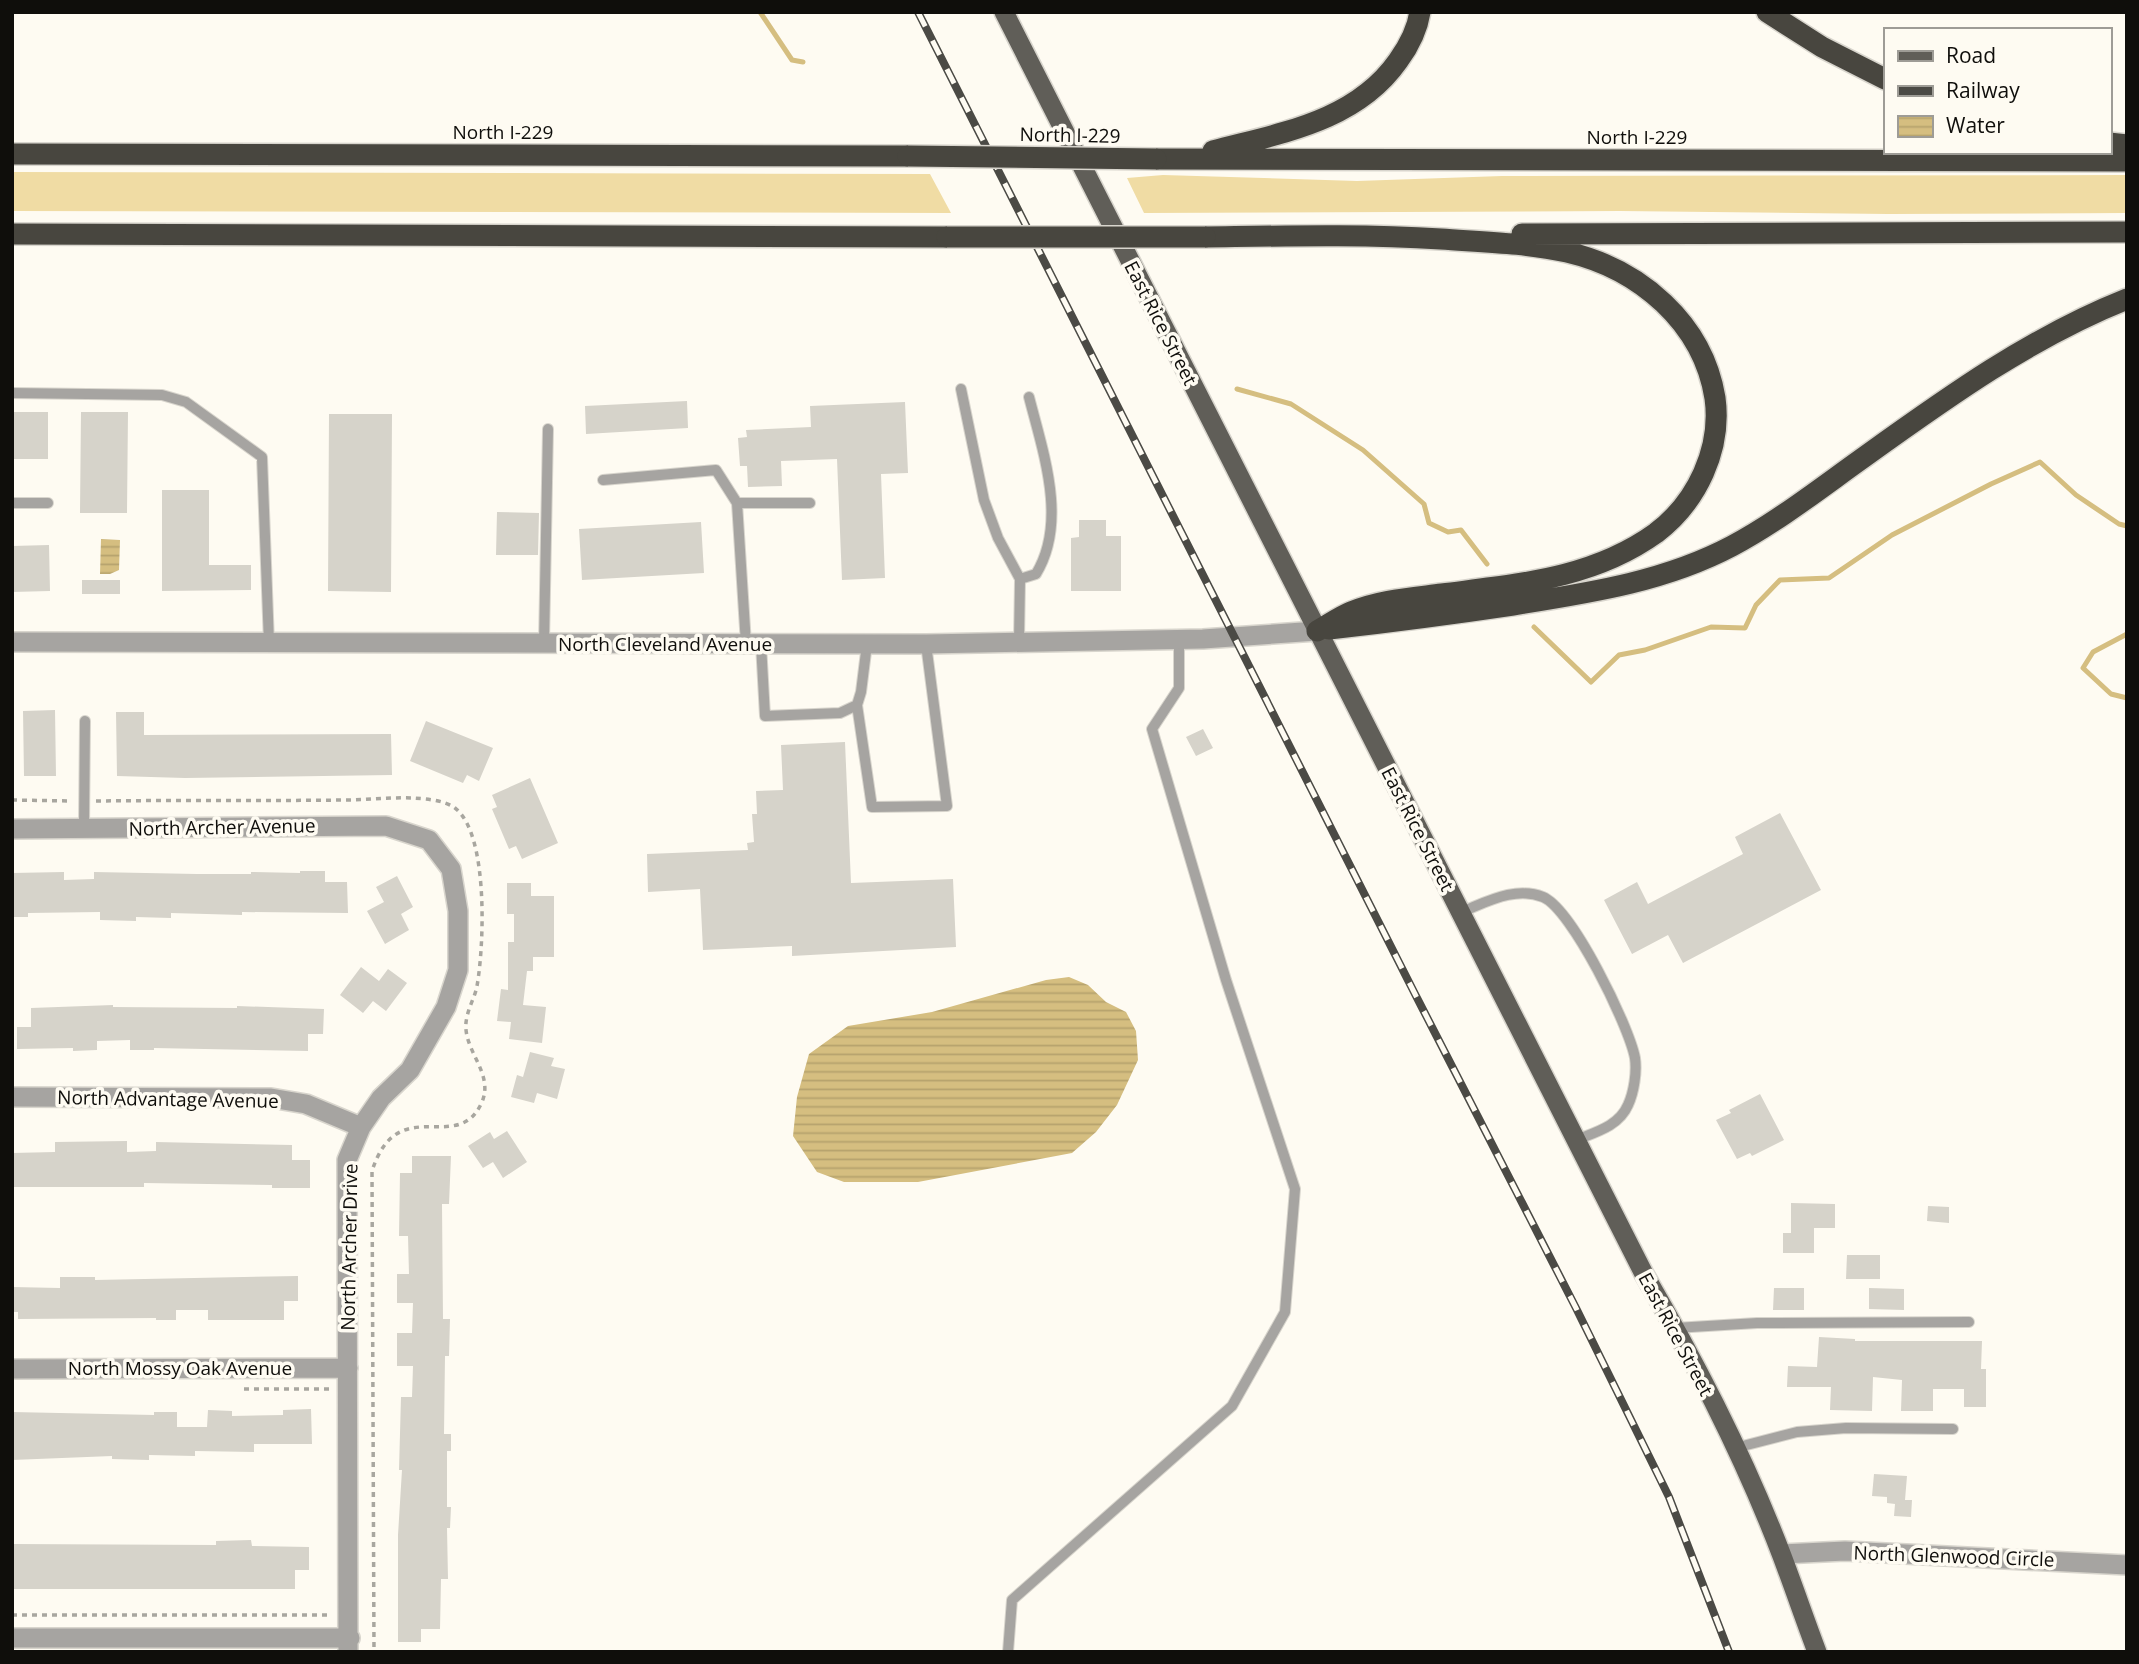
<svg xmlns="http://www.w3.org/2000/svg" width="2139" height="1664" font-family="'Open Sans',sans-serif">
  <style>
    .grass { fill: #f0dca4 }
    .water { fill: url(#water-rules) }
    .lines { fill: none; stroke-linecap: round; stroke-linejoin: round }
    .stream { stroke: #d5be80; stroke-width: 5 }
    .building { fill: #d6d3ca }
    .service-casing { stroke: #d8d5cd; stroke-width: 12 }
    .minor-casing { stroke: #d8d5cd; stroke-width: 22 }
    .tertiary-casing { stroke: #d8d5cd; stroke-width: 22 }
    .primary-casing { stroke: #d8d5cd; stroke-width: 22 }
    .motorway-casing { stroke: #d8d5cd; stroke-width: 24 }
    .path { stroke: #a8a69f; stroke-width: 3.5; stroke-dasharray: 5 5; stroke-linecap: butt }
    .service { stroke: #a6a4a1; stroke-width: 10 }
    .minor { stroke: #a6a4a1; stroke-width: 19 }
    .tertiary { stroke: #a6a4a1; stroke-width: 19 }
    .primary { stroke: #605e58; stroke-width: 19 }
    .motorway { stroke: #48463f; stroke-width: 21 }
    .rail-casing { stroke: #4b4a45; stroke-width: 8 }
    .rail { stroke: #fefbf2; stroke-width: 5; stroke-dasharray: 16; stroke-linecap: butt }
    .motorway-bridge-casing { stroke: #d8d5cd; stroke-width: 24; stroke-linecap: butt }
    .motorway-bridge { stroke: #48463f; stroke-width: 21 }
    .labels { text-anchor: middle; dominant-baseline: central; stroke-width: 7; stroke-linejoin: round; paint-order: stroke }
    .street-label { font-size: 19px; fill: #0f0e0b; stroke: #fefbf2 }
  </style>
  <defs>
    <pattern id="water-rules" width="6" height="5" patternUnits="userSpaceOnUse" patternTransform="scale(1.75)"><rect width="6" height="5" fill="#d5be80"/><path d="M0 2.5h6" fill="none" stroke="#b6a26d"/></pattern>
  </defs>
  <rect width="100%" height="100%" fill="#fefbf2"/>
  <path class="grass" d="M 12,172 L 930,174 L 951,213 L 12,211 Z
    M 1163,175 L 1357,181 L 1502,176 L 2127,175 L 2127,213 L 1888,214 L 1620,211 L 1144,213 L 1127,178 Z"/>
  <path class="water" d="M 101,539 L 120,540 L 119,570 L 110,574 L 100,574 Z
    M 1069,977 L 1088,985 L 1106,1002 L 1126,1012 L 1136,1031 L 1138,1060 L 1117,1105 L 1096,1132 L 1072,1153 L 918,1182 L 844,1182 L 817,1172 L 793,1136 L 797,1097 L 809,1054 L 848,1026 L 932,1012 L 1046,980 Z"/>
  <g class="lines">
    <path class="stream" d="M 760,12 L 792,60 L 803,62
      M 1237,389 L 1291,404 L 1363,450 L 1424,504 L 1429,523 L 1448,532 L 1461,530 L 1487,564
      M 1534,627 L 1591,682 L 1619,655 L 1645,650 L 1711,627 L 1745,628 L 1756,605 L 1780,580 L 1829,578 L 1892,535 L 1991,484 L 2040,462 L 2076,495 L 2119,524 L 2127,526
      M 2127,634 L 2093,652 L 2083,668 L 2111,694 L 2127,698"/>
  </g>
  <path class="building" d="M 687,401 L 688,428 L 586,434 L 585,406 Z
    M 905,402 L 908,473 L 881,474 L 885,578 L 842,580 L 837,459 L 781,461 L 782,486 L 748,487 L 747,466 L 740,466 L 738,438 L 747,437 L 746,430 L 811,427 L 810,406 Z
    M 12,412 L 48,412 L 48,459 L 12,459 Z
    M 81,412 L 128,412 L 127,513 L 80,513 Z
    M 329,414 L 392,414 L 391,592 L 328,591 Z
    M 162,490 L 209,490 L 209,565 L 251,565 L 251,590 L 162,591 Z
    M 497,512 L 539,513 L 538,555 L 496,555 Z
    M 1079,520 L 1106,520 L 1106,536 L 1121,536 L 1121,591 L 1071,591 L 1071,538 L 1079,537 Z
    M 701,522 L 704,573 L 582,580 L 579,529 Z
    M 49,545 L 50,591 L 12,592 L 12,546 Z
    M 82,580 L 120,580 L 120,594 L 82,594 Z
    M 55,710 L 56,776 L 24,776 L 23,711 Z
    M 116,712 L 144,712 L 144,735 L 391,734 L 392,775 L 185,778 L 117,776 Z
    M 426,721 L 493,748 L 479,781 L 467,775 L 463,783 L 410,761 Z
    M 1203,729 L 1213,748 L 1196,756 L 1186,737 Z
    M 845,742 L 851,883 L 953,879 L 956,947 L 792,956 L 792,946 L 703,950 L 700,889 L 648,892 L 647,854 L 748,850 L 747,843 L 754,842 L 752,814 L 757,814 L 756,791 L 783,790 L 781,745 Z
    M 530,778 L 558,843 L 522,859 L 516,846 L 509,849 L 492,809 L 497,807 L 492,795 Z
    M 1780,813 L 1821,890 L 1683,963 L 1668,935 L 1632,954 L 1604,900 L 1637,882 L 1648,904 L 1743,854 L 1735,837 Z
    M 300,871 L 325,871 L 325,882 L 347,882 L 348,913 L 242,912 L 242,915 L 171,913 L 171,918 L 136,917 L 136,921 L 100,920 L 100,912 L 28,913 L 28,917 L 12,917 L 12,873 L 64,872 L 64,880 L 94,879 L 94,872 L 197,874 L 251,874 L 251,872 L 300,873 Z
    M 397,876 L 413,907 L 401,914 L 409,930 L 385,944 L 367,911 L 384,902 L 376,887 Z
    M 507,883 L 531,883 L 531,896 L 554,896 L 554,957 L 533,957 L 533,971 L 527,971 L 523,1005 L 546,1007 L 542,1043 L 509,1039 L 511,1022 L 497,1021 L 501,989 L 508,990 L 508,942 L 514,942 L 514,914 L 507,914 Z
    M 361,967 L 379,981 L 388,969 L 407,983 L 386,1011 L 373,1001 L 363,1013 L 340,995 Z
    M 113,1005 L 113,1007 L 237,1008 L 237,1006 L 324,1009 L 323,1034 L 308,1034 L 308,1051 L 154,1048 L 154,1050 L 130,1050 L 130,1040 L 97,1041 L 97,1050 L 73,1051 L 73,1048 L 17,1049 L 17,1027 L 31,1027 L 31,1008 Z
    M 530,1052 L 554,1058 L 551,1066 L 565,1069 L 557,1099 L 537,1093 L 534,1103 L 511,1097 L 517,1075 L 523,1077 Z
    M 1760,1094 L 1784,1140 L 1752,1156 L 1750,1153 L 1737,1159 L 1716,1120 L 1731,1113 L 1729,1110 Z
    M 507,1131 L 527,1162 L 503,1178 L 493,1162 L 483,1168 L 468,1146 L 490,1132 L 494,1139 Z
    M 127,1141 L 127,1152 L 156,1151 L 156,1142 L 292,1145 L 292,1160 L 310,1160 L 310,1188 L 272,1188 L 272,1185 L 144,1183 L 144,1187 L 12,1187 L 12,1153 L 55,1152 L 55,1142 Z
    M 412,1156 L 451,1156 L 449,1204 L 442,1204 L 443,1319 L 450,1319 L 449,1356 L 445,1356 L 444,1434 L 451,1434 L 451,1451 L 447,1451 L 447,1507 L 451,1507 L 450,1528 L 447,1528 L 448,1579 L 441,1579 L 440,1629 L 421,1629 L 421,1642 L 398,1642 L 398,1535 L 402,1470 L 399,1470 L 401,1397 L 412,1397 L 413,1366 L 397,1366 L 397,1333 L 412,1333 L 413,1303 L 397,1303 L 397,1274 L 409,1274 L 408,1236 L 399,1236 L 400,1173 L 412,1173 Z
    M 1791,1203 L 1835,1204 L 1835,1228 L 1814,1228 L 1814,1253 L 1783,1253 L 1783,1233 L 1791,1233 Z
    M 1928,1206 L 1949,1207 L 1949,1223 L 1927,1221 Z
    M 1847,1255 L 1880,1255 L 1880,1279 L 1846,1279 Z
    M 298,1276 L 298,1301 L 284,1301 L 284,1320 L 208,1320 L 208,1310 L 176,1310 L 176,1320 L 156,1320 L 156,1318 L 18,1319 L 18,1312 L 12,1312 L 12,1287 L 60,1288 L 60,1277 L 95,1277 L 95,1280 Z
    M 1774,1288 L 1804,1288 L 1804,1310 L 1773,1310 Z
    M 1869,1288 L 1904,1289 L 1904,1310 L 1869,1309 Z
    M 1819,1337 L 1855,1339 L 1855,1341 L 1982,1341 L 1981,1369 L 1986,1369 L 1986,1407 L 1964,1407 L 1964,1389 L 1933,1389 L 1933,1411 L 1901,1411 L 1902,1380 L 1873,1377 L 1872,1411 L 1830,1410 L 1831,1387 L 1787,1387 L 1788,1366 L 1817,1367 Z
    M 311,1409 L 312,1444 L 254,1444 L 254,1452 L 195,1451 L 195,1456 L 149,1455 L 149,1460 L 112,1459 L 112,1456 L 12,1460 L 12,1412 L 154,1415 L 154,1412 L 177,1412 L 177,1427 L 207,1427 L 208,1410 L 232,1411 L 232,1416 L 283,1415 L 283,1410 Z
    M 1874,1474 L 1907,1476 L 1905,1500 L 1912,1500 L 1911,1517 L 1894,1516 L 1895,1504 L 1887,1503 L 1887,1497 L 1872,1496 Z
    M 251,1540 L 252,1546 L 309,1547 L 309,1570 L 295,1570 L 295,1589 L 12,1589 L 12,1544 L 216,1545 L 216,1541 Z"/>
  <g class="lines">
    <g class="service-casing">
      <path id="service" d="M 961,389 L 984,500 L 998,538 L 1020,579 L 1019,642
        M 12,393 L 162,395 L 186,402 L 262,457 L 269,643
        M 603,480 L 716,470 L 737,503 L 746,644
        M 12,503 L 48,503
        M 737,503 L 810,503
        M 1020,579 L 1036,574 C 1068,522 1043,452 1029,397
        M 544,644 L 548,429
        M 761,644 L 765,716 L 840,713 L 857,705 L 861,692 L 867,644
        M 857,705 L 872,807 L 947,806 L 926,644
        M 84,829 L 85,721
        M 1461,912 C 1487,902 1515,886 1543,897 C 1572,909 1629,1026 1635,1058 C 1637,1072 1634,1092 1628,1105 C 1619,1126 1596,1132 1576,1140
        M 1675,1328 L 1757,1323 L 1969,1322
        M 1735,1448 L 1797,1432 L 1846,1428 L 1953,1429
        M 1008,1652 L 1012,1600 L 1232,1406 L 1285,1312 L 1295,1189 L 1226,980 L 1152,729 L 1179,688 L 1179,639"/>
    </g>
    <g class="minor-casing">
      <path id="minor" d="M 12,829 L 386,826 L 429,840 L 451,869 L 458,911 L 458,970 L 446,1007 L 410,1070 L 381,1098 L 361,1127 L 347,1160 L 348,1652
        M 12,1097 L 271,1098 L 306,1104 L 361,1127
        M 12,1369 L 348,1368
        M 1782,1554 L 1845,1551 L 2127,1565
        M 12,1638 L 350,1638"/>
    </g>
    <g class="tertiary-casing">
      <path id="tertiary" d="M 12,642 L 926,644 L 1203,639 L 1317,631"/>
    </g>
    <g class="primary-casing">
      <path id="primary" d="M 1004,12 L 1644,1274 C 1696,1363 1745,1459 1782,1556 C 1794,1588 1805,1620 1817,1652"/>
    </g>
    <g class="motorway-casing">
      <path id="motorway" d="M 1767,12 L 1822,47 L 1885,79
        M 2109,143 L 2127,145
        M 1213,151 C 1280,133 1355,122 1398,61 C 1409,46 1417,31 1420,12
        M 12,154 L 908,156
        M 1156,159 L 2127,161
        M 12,234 L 947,237
        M 1522,234 L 2127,232
        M 1205,237 C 1284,236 1362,234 1441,239 C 1483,242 1526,243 1567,252 C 1640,269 1703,323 1715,398 C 1722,449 1697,502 1656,533 C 1592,579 1518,584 1442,594 C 1411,598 1380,600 1351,612 C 1339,617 1328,625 1317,631
        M 1329,629 C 1391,622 1452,614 1513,605 C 1588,593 1664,582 1732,546 C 1777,522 1818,490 1860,460 C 1945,399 2029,338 2127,299"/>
    </g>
    <path class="path" d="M 12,800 L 70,801
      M 96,801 C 179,800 262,801 345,800 C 368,800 391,797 414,798 C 426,799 444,800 455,808 C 489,834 484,947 477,986 C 475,997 469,1006 467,1017 C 459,1048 495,1071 482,1102 C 458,1157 398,1090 372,1171 L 374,1652
      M 244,1389 L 330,1389
      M 12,1615 L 330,1615"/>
    <use href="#service" class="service"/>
    <use href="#minor" class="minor"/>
    <use href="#tertiary" class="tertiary"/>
    <use href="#primary" class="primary"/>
    <use href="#motorway" class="motorway"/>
    <g class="rail-casing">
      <path id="rail" d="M 918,12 L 1415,994 L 1576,1308 L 1669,1497 L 1729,1652"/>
    </g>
    <use href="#rail" class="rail"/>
    <g class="motorway-bridge-casing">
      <path id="motorway-bridge" d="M 908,156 L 1156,159
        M 947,237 L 1205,237"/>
    </g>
    <use href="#motorway-bridge" class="motorway-bridge"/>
  </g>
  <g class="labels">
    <g class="street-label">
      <text x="503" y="132">North I-229</text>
      <text transform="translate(1070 135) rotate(1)">North I-229</text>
      <text x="1637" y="137">North I-229</text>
      <text transform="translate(1161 323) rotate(63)">East Rice Street</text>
      <text x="665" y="644">North Cleveland Avenue</text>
      <text transform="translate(222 827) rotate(-1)">North Archer Avenue</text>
      <text transform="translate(1418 829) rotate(63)">East Rice Street</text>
      <text transform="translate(168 1099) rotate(1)">North Advantage Avenue</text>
      <text transform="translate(349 1247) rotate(-89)">North Archer Drive</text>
      <text transform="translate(1676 1334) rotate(62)">East Rice Street</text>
      <text x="180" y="1368">North Mossy Oak Avenue</text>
      <text transform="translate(1954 1556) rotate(2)">North Glenwood Circle</text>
    </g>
  </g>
  <rect width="2139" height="1664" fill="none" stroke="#0f0e0b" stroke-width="28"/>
  <rect x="1884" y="28" width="228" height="126" fill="#fefbf2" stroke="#9e9c96" stroke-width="2"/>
  <rect x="1898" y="51" width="35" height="10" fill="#605e58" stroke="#9e9c96" stroke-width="2"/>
  <text x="1946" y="63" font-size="21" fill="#0f0e0b">Road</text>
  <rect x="1898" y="86" width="35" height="10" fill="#4b4a45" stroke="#9e9c96" stroke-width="2"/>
  <text x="1946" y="98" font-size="21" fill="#0f0e0b">Railway</text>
  <rect x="1898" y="116" width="35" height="21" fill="url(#water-rules)" stroke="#9e9c96" stroke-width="2"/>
  <text x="1946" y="133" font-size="21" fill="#0f0e0b">Water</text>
</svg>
